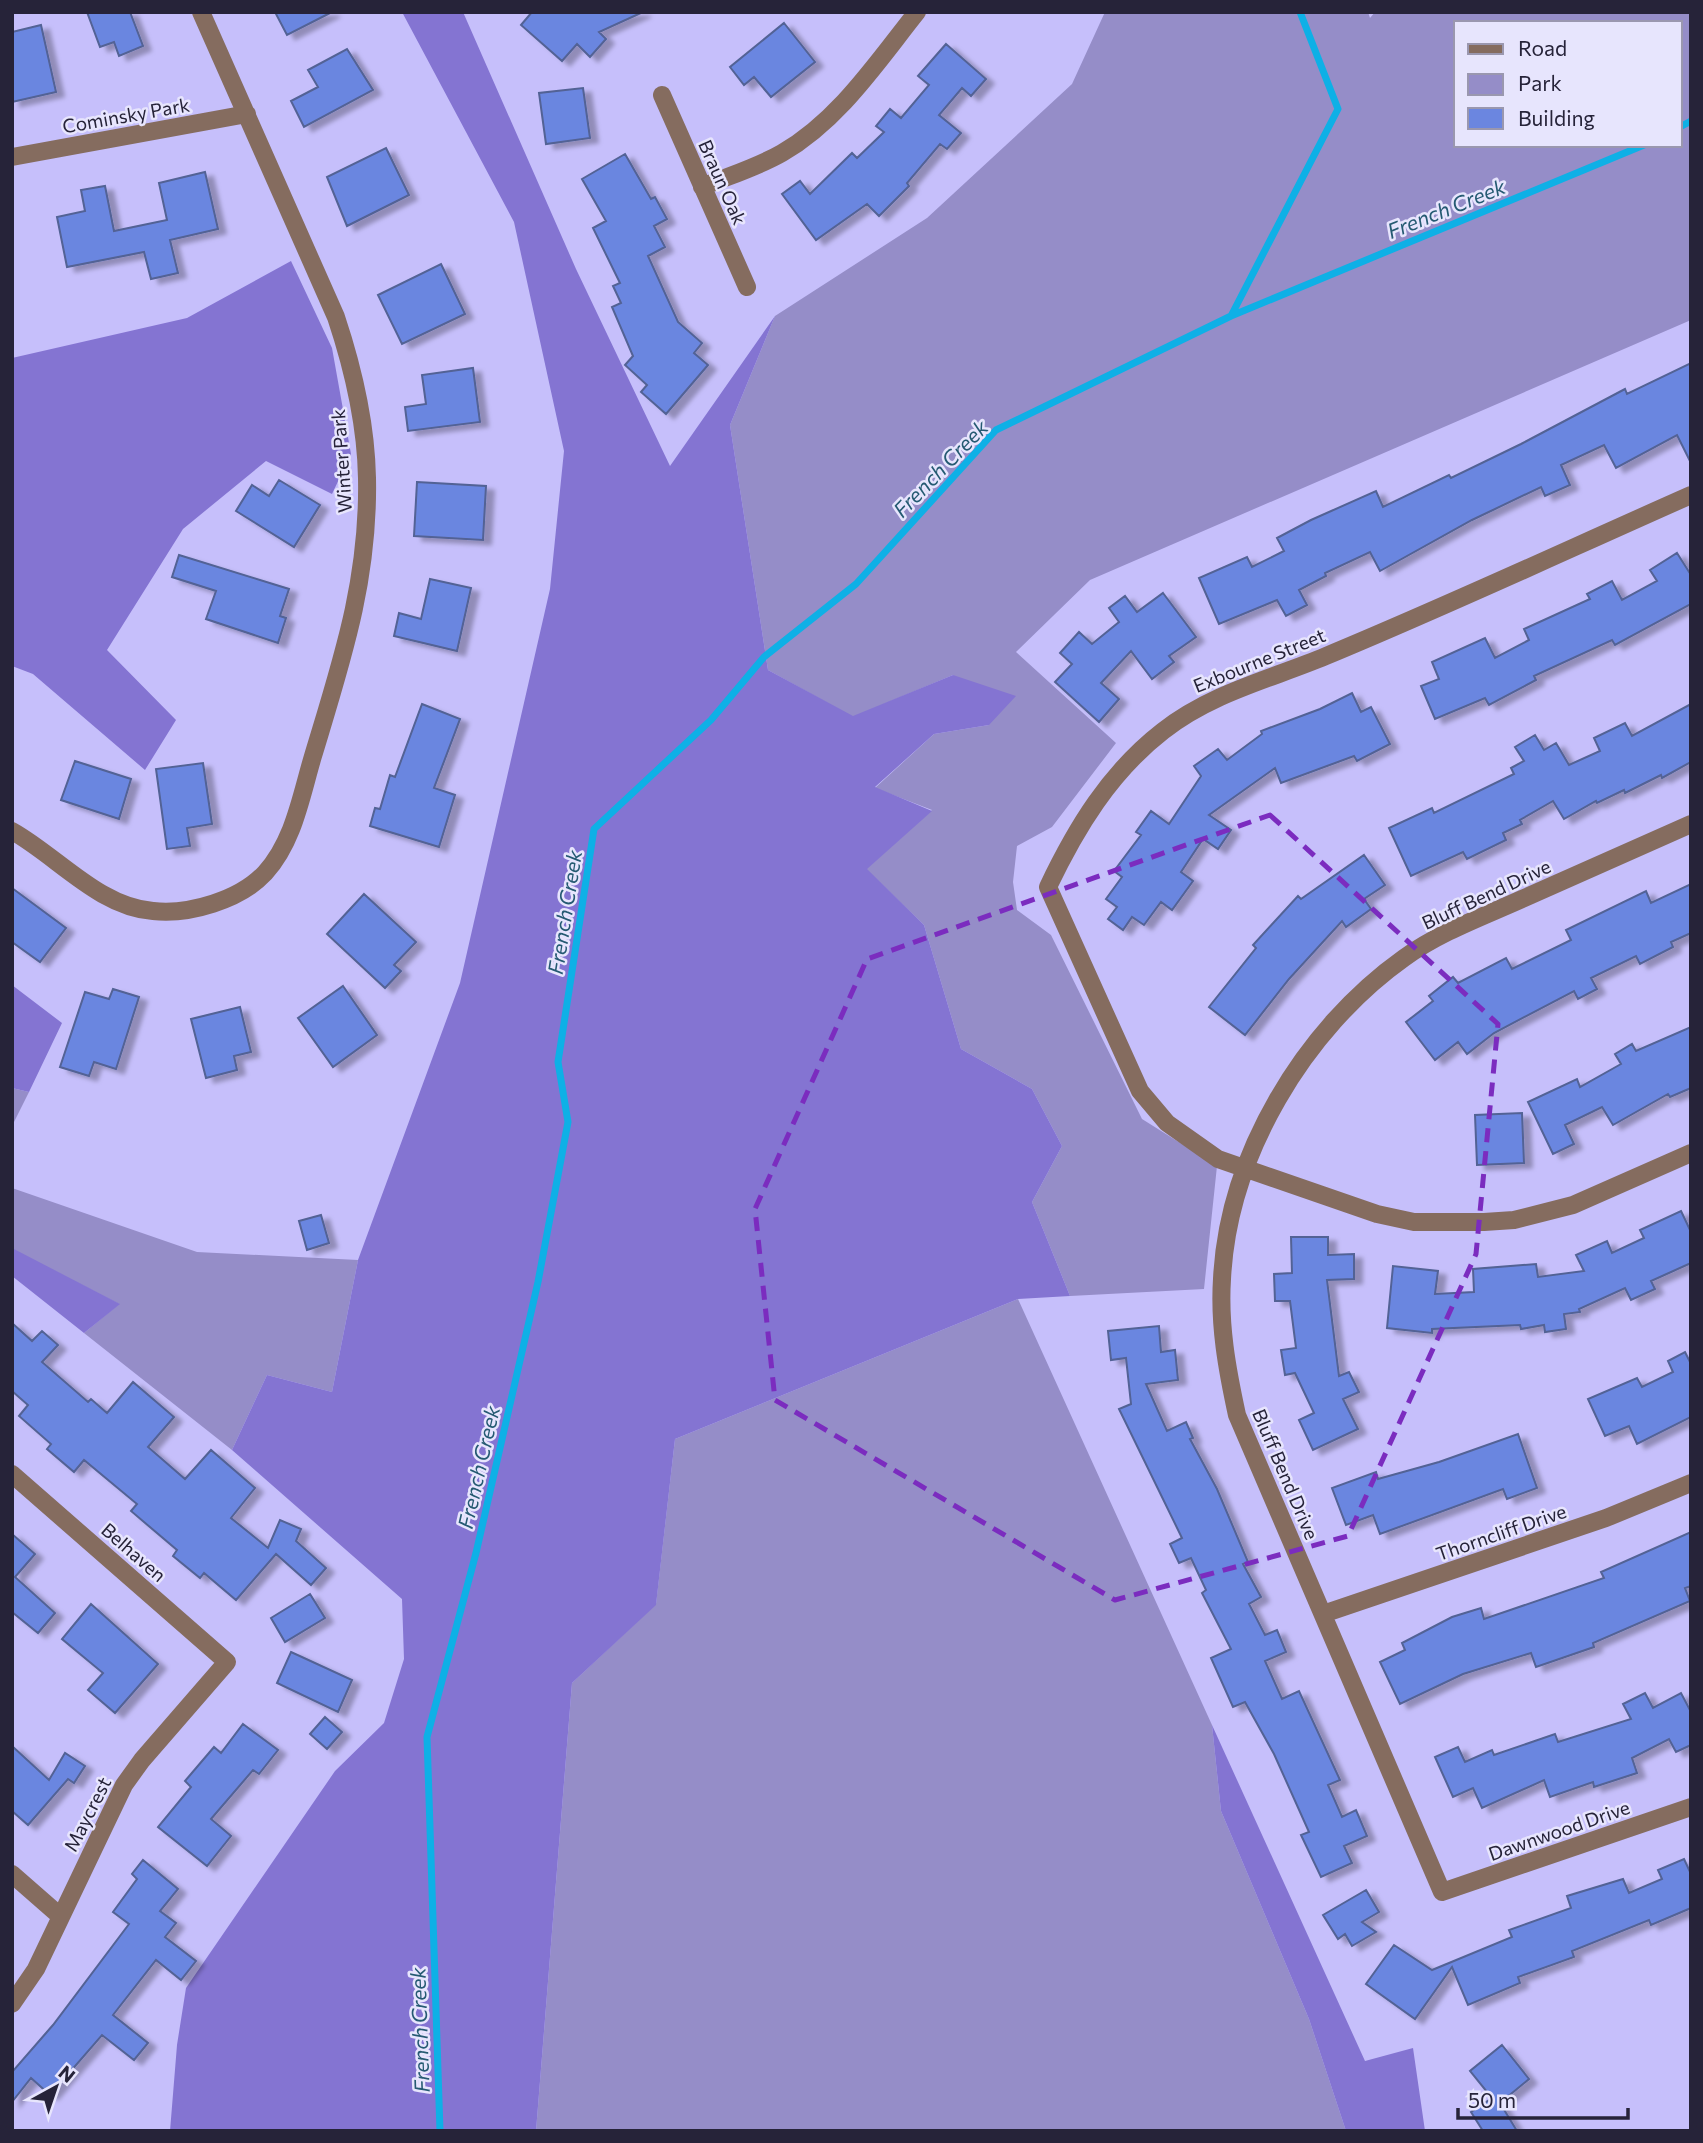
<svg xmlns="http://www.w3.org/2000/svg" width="1703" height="2143" font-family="Commissioner,sans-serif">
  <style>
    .green { fill: #958dc8; fill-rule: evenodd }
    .forest { fill: #8474d2 }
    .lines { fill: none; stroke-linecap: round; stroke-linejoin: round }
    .stream { stroke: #0eb0e6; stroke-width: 7 }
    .building { fill: #6b86e0; stroke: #526295; stroke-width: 2; filter: url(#shadow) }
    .minor { stroke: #856c5f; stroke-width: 18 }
    .marked { fill: none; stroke: #7b2cbf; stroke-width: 5; stroke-dasharray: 14 9; stroke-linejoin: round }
    .labels { text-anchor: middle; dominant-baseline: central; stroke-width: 5; stroke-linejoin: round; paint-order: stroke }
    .street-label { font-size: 19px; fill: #262339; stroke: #e7e5fd }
    .water-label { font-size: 21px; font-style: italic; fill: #255a72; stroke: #e7e5fd }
  </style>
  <defs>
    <filter id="shadow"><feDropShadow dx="8" dy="4.5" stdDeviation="2" flood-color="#0004"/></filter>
  </defs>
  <rect width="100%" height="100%" fill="#c6bffb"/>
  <path class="green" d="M 1105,12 L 1368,12 L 1370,18 L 1375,12 L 1691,12 L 1691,320 L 1090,580 L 1016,652 L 1116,743 L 1052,827 L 1017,846 L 1013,882 L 1017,910 L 1051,935 L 1142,1119 L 1217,1166 L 1204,1289 L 1070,1296 L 1032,1202 L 1062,1146 L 1032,1089 L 961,1049 L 924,925 L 866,869 L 932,810 L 875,788 L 934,734 L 989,725 L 953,675 L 853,717 L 768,670 L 730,425 L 775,316 L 927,218 L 1072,84 ZM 1456,23 L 1680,23 L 1680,145 L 1456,145 Z
    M 12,1088 L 29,1092 L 12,1126 Z
    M 12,1188 L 197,1252 L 358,1260 L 332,1392 L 267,1375 L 232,1450 L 84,1333 L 119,1304 L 12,1249 Z
    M 1018,1299 L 1212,1725 L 1221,1811 L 1309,2019 L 1346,2131 L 536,2131 L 572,1683 L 656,1604 L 675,1439 Z"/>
  <path class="forest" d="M 402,12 L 463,12 L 576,269 L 670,466 L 775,316 L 730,425 L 768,670 L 853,716 L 953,675 L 1016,696 L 989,725 L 934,734 L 875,787 L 932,811 L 867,869 L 924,925 L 961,1049 L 1032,1089 L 1062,1146 L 1032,1202 L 1070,1296 L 1018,1299 L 675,1439 L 656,1605 L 572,1683 L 536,2131 L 170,2131 L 177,2045 L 186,1988 L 335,1771 L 384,1723 L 404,1659 L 402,1599 L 232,1450 L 267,1375 L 332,1392 L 358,1260 L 460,983 L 550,589 L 564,451 L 514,222 Z
    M 291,261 L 332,348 L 351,454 L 332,494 L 266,461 L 183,529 L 107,650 L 176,720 L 145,770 L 33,674 L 12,666 L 12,358 L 187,318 Z
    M 12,985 L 62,1023 L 29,1092 L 12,1088 Z
    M 12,1248 L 120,1304 L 84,1333 L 12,1276 Z
    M 1212,1725 L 1365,2061 L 1413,2048 L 1425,2131 L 1346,2131 L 1309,2019 L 1221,1811 Z"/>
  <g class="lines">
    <path class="stream" d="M 1680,127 L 1691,121
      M 1231,316 L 1338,109 L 1300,12
      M 440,2131 L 427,1737 L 476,1553 L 538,1282 L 568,1122 L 558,1062 L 594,829 L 711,720 L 764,657 L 856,584 L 996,430 L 1231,316 L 1644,145"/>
  </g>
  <path class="building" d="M 87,12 L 130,12 L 143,46 L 119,56 L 114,42 L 100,47 Z
    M 275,12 L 332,12 L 287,35 Z
    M 532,12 L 643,12 L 599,32 L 606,39 L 590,57 L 577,44 L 562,61 L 521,25 Z
    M 784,23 L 815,62 L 771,97 L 754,77 L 744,85 L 730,67 Z
    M 41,25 L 56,92 L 12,102 L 12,32 Z
    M 946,44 L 986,79 L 971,96 L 962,88 L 939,115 L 961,133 L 947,149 L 940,144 L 907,183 L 909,186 L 879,216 L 867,204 L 816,240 L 782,194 L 800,181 L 810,194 L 852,153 L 857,158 L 884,132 L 876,126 L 890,109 L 901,118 L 929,85 L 918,76 Z
    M 347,49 L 373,90 L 304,127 L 291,101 L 318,87 L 308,70 Z
    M 583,88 L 590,138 L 546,144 L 539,93 Z
    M 386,148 L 409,195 L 347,226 L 327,177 Z
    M 625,154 L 651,199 L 655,197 L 667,219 L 654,226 L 665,247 L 648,256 L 678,322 L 702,343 L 694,353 L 708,365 L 666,414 L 641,392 L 647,385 L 625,365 L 633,356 L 612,307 L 621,303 L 613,286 L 620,283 L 593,228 L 606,221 L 582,179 Z
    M 205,172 L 218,229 L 170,240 L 178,273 L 151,279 L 144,252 L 67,267 L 57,217 L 85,211 L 81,190 L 105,186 L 114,231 L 167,220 L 159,183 Z
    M 441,264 L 465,314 L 402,344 L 378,295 Z
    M 1691,363 L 1691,463 L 1677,435 L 1616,468 L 1604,445 L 1561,465 L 1570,485 L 1545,496 L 1541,487 L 1472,520 L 1380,571 L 1370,552 L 1325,573 L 1326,576 L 1299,590 L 1307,605 L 1286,616 L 1277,600 L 1219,624 L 1199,578 L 1247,557 L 1252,567 L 1284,551 L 1277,538 L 1311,520 L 1376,491 L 1383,507 L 1449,475 L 1451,478 L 1521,444 L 1625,389 L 1627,394 Z
    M 473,368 L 480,422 L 408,431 L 405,407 L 426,404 L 422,375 Z
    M 279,480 L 320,505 L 294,547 L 236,511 L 252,485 L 269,496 Z
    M 417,482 L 486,486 L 483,540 L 414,536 Z
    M 1677,553 L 1691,575 L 1691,604 L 1615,645 L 1612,640 L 1534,676 L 1536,680 L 1489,705 L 1485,698 L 1435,719 L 1421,686 L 1439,679 L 1432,662 L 1485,638 L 1495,658 L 1529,640 L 1524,629 L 1590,599 L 1587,594 L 1612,581 L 1622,600 L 1657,581 L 1650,570 Z
    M 179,555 L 289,589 L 280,616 L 286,618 L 278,643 L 206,619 L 216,591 L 172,577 Z
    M 430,579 L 471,588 L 457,651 L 394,636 L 399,613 L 421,619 Z
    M 1163,593 L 1196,637 L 1169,656 L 1174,662 L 1152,679 L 1131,651 L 1101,683 L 1119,699 L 1099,722 L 1055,682 L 1072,664 L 1060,653 L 1079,632 L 1092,644 L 1119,622 L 1109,608 L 1125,596 L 1137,612 Z
    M 1352,693 L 1361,712 L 1371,707 L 1390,744 L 1357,761 L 1354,756 L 1281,783 L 1275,768 L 1209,815 L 1231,830 L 1218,849 L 1203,839 L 1181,872 L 1193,881 L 1172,910 L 1161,902 L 1144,925 L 1132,917 L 1123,930 L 1108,919 L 1117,907 L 1106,899 L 1122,877 L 1114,871 L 1141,835 L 1136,832 L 1151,811 L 1169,824 L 1201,776 L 1194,766 L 1218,749 L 1227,760 L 1262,734 L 1261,731 L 1320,709 Z
    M 422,704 L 460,719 L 434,788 L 455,795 L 439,847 L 370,826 L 375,808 L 380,809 L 390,775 L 395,777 Z
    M 1691,704 L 1691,762 L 1662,778 L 1661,775 L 1625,793 L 1624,790 L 1597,803 L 1596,801 L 1564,819 L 1553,801 L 1520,820 L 1522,824 L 1503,833 L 1506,840 L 1467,859 L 1463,852 L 1411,876 L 1389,828 L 1432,808 L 1434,813 L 1514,774 L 1511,768 L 1524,761 L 1515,747 L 1535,735 L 1544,750 L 1556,743 L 1569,765 L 1600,751 L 1594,738 L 1625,723 L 1632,736 Z
    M 75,761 L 131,779 L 119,819 L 61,800 Z
    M 203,763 L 212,824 L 187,828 L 190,846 L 167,849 L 156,769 Z
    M 1364,855 L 1385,885 L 1364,899 L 1371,909 L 1346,927 L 1342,921 L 1289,979 L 1245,1035 L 1209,1007 L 1256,948 L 1253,945 L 1298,896 L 1301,899 Z
    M 1691,884 L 1691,933 L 1671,942 L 1673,947 L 1640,964 L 1636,956 L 1591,978 L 1597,989 L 1578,999 L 1574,991 L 1494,1033 L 1467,1054 L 1458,1042 L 1435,1060 L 1406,1022 L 1433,1001 L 1429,996 L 1453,977 L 1458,983 L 1506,958 L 1512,969 L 1571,940 L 1566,930 L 1646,891 L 1651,903 Z
    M 12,888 L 66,928 L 40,962 L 12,942 Z
    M 364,894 L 416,942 L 394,965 L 401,971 L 385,988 L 327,934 Z
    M 343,986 L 377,1035 L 333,1067 L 298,1018 Z
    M 113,989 L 139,997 L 116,1069 L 94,1062 L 89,1076 L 60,1067 L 85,992 L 109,999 Z
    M 240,1007 L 251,1052 L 234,1056 L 237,1070 L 206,1078 L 191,1019 Z
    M 1691,1027 L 1691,1088 L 1670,1097 L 1668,1094 L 1613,1125 L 1602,1107 L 1565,1125 L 1574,1144 L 1553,1154 L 1528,1102 L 1577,1079 L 1580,1087 L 1621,1064 L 1615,1054 L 1632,1044 L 1636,1051 Z
    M 1522,1113 L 1524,1163 L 1477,1165 L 1475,1115 Z
    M 1681,1211 L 1691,1232 L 1691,1263 L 1651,1281 L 1655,1289 L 1631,1300 L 1625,1288 L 1579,1309 L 1580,1312 L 1564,1314 L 1566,1329 L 1545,1332 L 1544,1325 L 1521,1329 L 1520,1325 L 1432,1329 L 1432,1333 L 1387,1328 L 1393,1266 L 1438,1271 L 1435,1294 L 1474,1292 L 1473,1269 L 1536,1264 L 1538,1277 L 1584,1271 L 1576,1255 L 1607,1241 L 1612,1253 L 1644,1238 L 1640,1230 Z
    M 321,1215 L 329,1243 L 307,1250 L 299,1221 Z
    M 1291,1237 L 1328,1237 L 1328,1255 L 1354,1254 L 1354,1279 L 1327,1280 L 1339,1376 L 1349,1372 L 1359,1392 L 1343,1399 L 1358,1429 L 1313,1450 L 1299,1420 L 1314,1413 L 1295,1373 L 1285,1375 L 1281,1350 L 1296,1348 L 1290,1301 L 1275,1301 L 1274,1274 L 1292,1273 Z
    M 12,1323 L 32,1341 L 42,1331 L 58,1345 L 42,1362 L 88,1402 L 91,1399 L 107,1413 L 133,1382 L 174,1417 L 148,1447 L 185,1479 L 211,1450 L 255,1488 L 231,1518 L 268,1548 L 280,1520 L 301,1529 L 296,1541 L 326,1568 L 311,1585 L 276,1554 L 236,1600 L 204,1573 L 200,1578 L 173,1556 L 177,1550 L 131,1511 L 137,1504 L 84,1460 L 74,1472 L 47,1449 L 51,1444 L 19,1416 L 28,1405 L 12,1391 Z
    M 1159,1326 L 1161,1352 L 1175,1350 L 1178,1380 L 1146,1384 L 1167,1431 L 1186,1422 L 1193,1438 L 1190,1439 L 1217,1489 L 1248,1562 L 1243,1564 L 1261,1597 L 1249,1604 L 1265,1635 L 1277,1630 L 1286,1652 L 1265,1661 L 1282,1699 L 1299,1691 L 1340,1780 L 1328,1785 L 1342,1817 L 1356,1810 L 1367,1836 L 1344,1846 L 1352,1863 L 1321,1877 L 1301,1835 L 1309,1832 L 1274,1754 L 1245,1702 L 1233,1707 L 1211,1658 L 1231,1649 L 1202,1593 L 1206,1590 L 1191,1558 L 1179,1563 L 1170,1544 L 1182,1538 L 1119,1409 L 1131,1404 L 1126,1358 L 1111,1360 L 1108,1331 Z
    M 1685,1352 L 1691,1364 L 1691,1417 L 1637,1444 L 1629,1426 L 1605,1436 L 1588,1399 L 1637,1378 L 1642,1387 L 1673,1372 L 1668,1361 Z
    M 1518,1434 L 1537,1488 L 1507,1499 L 1503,1489 L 1380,1534 L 1373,1515 L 1346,1525 L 1332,1488 L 1376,1472 L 1378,1479 L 1439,1462 Z
    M 1691,1532 L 1691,1586 L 1685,1588 L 1690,1601 L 1593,1643 L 1594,1647 L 1536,1667 L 1531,1653 L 1463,1674 L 1400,1704 L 1380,1662 L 1405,1650 L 1402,1643 L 1452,1617 L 1481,1608 L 1484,1619 L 1604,1578 L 1601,1572 Z
    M 12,1534 L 35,1554 L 15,1577 L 55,1613 L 38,1633 L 12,1612 Z
    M 310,1594 L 325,1618 L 285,1642 L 271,1618 Z
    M 91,1604 L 158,1664 L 115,1713 L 88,1690 L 103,1673 L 62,1639 Z
    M 291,1652 L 352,1680 L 338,1712 L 277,1683 Z
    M 1645,1693 L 1653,1708 L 1681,1693 L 1691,1712 L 1691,1745 L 1676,1752 L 1669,1739 L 1632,1758 L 1637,1773 L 1594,1787 L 1593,1782 L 1550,1797 L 1544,1780 L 1482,1808 L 1473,1788 L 1453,1797 L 1435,1757 L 1458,1747 L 1465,1762 L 1492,1750 L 1494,1755 L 1555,1734 L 1558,1742 L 1631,1719 L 1623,1704 Z
    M 325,1717 L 342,1732 L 327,1749 L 310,1734 Z
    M 243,1724 L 278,1750 L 259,1774 L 253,1770 L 211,1819 L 231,1836 L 207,1866 L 158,1827 L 191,1787 L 185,1781 L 214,1747 L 221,1753 Z
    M 12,1746 L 49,1780 L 65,1753 L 85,1766 L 74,1783 L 68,1779 L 28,1825 L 12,1811 Z
    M 1684,1859 L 1691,1874 L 1691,1908 L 1651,1925 L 1649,1920 L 1572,1951 L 1574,1957 L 1518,1977 L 1520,1983 L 1468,2005 L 1452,1967 L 1415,2019 L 1366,1984 L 1394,1945 L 1432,1970 L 1512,1937 L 1509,1930 L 1571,1908 L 1567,1896 L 1623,1879 L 1629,1893 L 1662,1879 L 1658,1870 Z
    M 143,1860 L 178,1889 L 160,1911 L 176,1923 L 165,1937 L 196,1961 L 181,1980 L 156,1960 L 113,2015 L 148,2043 L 134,2060 L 102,2035 L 50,2095 L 31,2078 L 12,2102 L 12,2072 L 53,2025 L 129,1924 L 113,1912 L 137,1879 L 132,1874 Z
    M 1366,1890 L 1379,1912 L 1362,1922 L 1376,1932 L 1352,1946 L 1345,1934 L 1338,1939 L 1323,1915 Z
    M 1502,2045 L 1529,2079 L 1500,2103 L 1517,2131 L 1483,2131 L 1471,2112 L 1492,2098 L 1470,2071 Z"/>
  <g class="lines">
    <path class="minor" d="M 662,95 L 747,287
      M 12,157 L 247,114
      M 702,187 C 728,176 758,167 782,153 C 839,120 877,62 917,12
      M 1691,495 C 1569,549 1449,605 1326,656 C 1271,679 1211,693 1163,731 C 1110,772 1076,828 1048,887 L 1140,1091 L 1167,1123 L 1218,1159 L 1377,1214 L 1414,1222 L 1484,1222 L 1514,1220 L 1573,1205 L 1691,1153
      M 1691,824 C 1634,849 1578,874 1522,899 C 1482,917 1440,932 1404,958 C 1304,1029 1228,1156 1222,1279 C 1219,1325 1227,1369 1237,1415 L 1442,1892 L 1691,1807
      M 12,831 C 57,856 99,907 153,911 C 189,915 240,900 265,873 C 294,841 301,796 313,756 C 342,660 369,580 367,478 C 366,423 353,368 336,317 L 201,12
      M 12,1474 L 227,1662 L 142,1760 L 124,1785 L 36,1969 L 12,2004
      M 1323,1614 L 1606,1518 L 1691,1483
      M 12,1874 L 60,1916"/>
  </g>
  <path class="marked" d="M 1270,815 L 1498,1024 L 1476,1254 L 1348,1536 L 1115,1600 L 775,1400 L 755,1209 L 867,959 Z"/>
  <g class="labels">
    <g class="street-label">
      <text transform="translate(126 115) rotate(-10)">Cominsky Park</text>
      <text transform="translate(723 182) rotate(66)">Braun Oak</text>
      <text transform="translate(341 461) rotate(-94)">Winter Park</text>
      <text transform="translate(1259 660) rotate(-22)">Exbourne Street</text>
      <text transform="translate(1486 894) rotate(-25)">Bluff Bend Drive</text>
      <text transform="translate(1286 1474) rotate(67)">Bluff Bend Drive</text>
      <text transform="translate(1501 1532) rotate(-19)">Thorncliff Drive</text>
      <text transform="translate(134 1552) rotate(41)">Belhaven</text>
      <text transform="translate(87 1814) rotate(-63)">Maycrest</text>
      <text transform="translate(1559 1830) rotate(-19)">Dawnwood Drive</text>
    </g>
    <g class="water-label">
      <text transform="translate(1446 208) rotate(-22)">French Creek</text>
      <text transform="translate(940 468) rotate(-46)">French Creek</text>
      <text transform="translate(564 912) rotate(-81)">French Creek</text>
      <text transform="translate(478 1467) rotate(-77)">French Creek</text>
      <text transform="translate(419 2030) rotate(-92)">French Creek</text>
    </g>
  </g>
  <rect width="1703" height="2143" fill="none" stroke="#262339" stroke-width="28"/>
  <rect x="1454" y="21" width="228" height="126" fill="#e7e5fd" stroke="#9a97af" stroke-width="2"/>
  <rect x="1468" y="44" width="35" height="10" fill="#856c5f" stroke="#9a97af" stroke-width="2"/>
  <text x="1518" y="56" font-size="21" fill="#262339">Road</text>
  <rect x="1468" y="74" width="35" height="21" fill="#958dc8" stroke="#9a97af" stroke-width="2"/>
  <text x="1518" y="91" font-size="21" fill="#262339">Park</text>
  <rect x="1468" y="108" width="35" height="21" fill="#6b86e0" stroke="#9a97af" stroke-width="2"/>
  <text x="1518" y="126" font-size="21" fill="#262339">Building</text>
  <g transform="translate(56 2087) rotate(40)" stroke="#e7e5fd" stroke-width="5" paint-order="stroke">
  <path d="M0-5L12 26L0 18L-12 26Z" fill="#262339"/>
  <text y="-10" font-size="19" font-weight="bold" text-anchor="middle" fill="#262339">N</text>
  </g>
  <path d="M1458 2108v10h170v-10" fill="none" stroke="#262339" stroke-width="3.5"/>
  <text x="1468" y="2108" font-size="21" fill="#262339" stroke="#e7e5fd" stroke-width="5" paint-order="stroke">50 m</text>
</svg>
